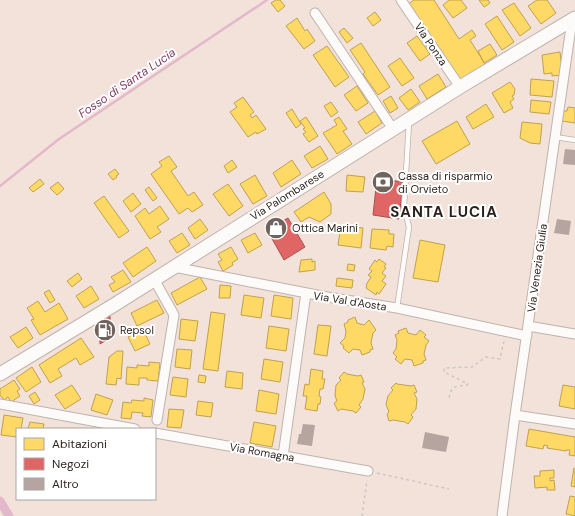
<svg xmlns="http://www.w3.org/2000/svg" width="575" height="516" font-family="'DM Sans',sans-serif">
  <style>
    .homes { fill: #ffd966; stroke: #bfa14f }
    .shops { fill: #e06666; stroke: #a9514f }
    .lines { fill: none; stroke-linecap: round; stroke-linejoin: round }
    .stream { stroke: #e3b8ca; stroke-width: 2.5 }
    .canal { stroke: #e3b8ca; stroke-width: 9 }
    .building { fill: #b6a4a1 }
    .lane-casing { stroke: #bfb3ad; stroke-width: 6 }
    .street-casing { stroke: #bfb3ad; stroke-width: 11 }
    .secondary-casing { stroke: #bfb3ad; stroke-width: 15 }
    .path { stroke: #cdc7c5; stroke-width: 1.5; stroke-dasharray: 3 3; stroke-linecap: butt }
    .lane { stroke: #fdfbf9; stroke-width: 4.5 }
    .street { stroke: #fdfbf9; stroke-width: 9 }
    .secondary { stroke: #fdfbf9; stroke-width: 13 }
    .labels { text-anchor: middle; dominant-baseline: central; stroke-width: 4; stroke-linejoin: round; paint-order: stroke }
    .street-label { font-size: 11px; fill: #2a1f1a; stroke: #fff }
    .poi-label { font-size: 11px; fill: #2a1f1a; stroke: #fff; text-anchor: start }
    .water-label { font-size: 12px; font-style: italic; fill: #7f3c63; stroke: #fff }
    .district-label { font-size: 15px; font-weight: bold; letter-spacing: 1px; fill: #2a1f1a; stroke: #fff }
  </style>
  <rect width="100%" height="100%" fill="#f2e2da"/>
  <path class="homes" d="M 276,0 L 280,0 L 285,6 L 278,12 L 271,3 Z
    M 414,0 L 434,0 L 459,39 L 472,30 L 476,36 L 470,40 L 485,64 L 457,82 L 407,5 Z
    M 449,0 L 461,0 L 467,8 L 453,18 L 443,5 Z
    M 479,0 L 488,0 L 490,3 L 484,7 Z
    M 537,0 L 547,0 L 556,13 L 541,24 L 528,6 Z
    M 514,3 L 531,28 L 520,36 L 502,10 Z
    M 375,12 L 381,20 L 373,26 L 367,18 Z
    M 497,16 L 514,42 L 502,50 L 485,24 Z
    M 297,18 L 305,31 L 307,29 L 315,41 L 304,49 L 286,26 Z
    M 344,28 L 353,38 L 347,43 L 339,32 Z
    M 417,36 L 430,54 L 420,61 L 407,43 Z
    M 361,43 L 390,87 L 378,95 L 363,74 L 365,72 L 350,50 Z
    M 490,44 L 497,55 L 484,63 L 478,51 Z
    M 327,46 L 349,77 L 335,87 L 313,55 Z
    M 560,52 L 562,69 L 560,69 L 561,75 L 552,76 L 552,73 L 544,74 L 542,55 Z
    M 400,58 L 414,78 L 402,86 L 388,66 Z
    M 438,74 L 446,87 L 427,99 L 419,86 Z
    M 531,79 L 554,81 L 552,97 L 530,95 Z
    M 510,82 L 515,89 L 514,95 L 512,96 L 514,99 L 510,102 L 513,108 L 504,113 L 492,93 Z
    M 357,86 L 368,103 L 356,111 L 344,95 Z
    M 411,89 L 420,102 L 408,110 L 399,98 Z
    M 391,96 L 398,108 L 390,113 L 383,101 Z
    M 243,97 L 254,112 L 250,115 L 252,118 L 256,115 L 266,129 L 257,134 L 256,132 L 248,137 L 230,112 L 237,107 L 234,103 Z
    M 531,100 L 551,102 L 549,114 L 530,112 Z
    M 331,102 L 338,112 L 331,117 L 324,106 Z
    M 486,104 L 494,117 L 473,129 L 466,117 Z
    M 568,107 L 575,108 L 575,123 L 562,121 L 564,111 L 567,111 Z
    M 292,109 L 301,124 L 296,128 L 286,113 Z
    M 375,111 L 382,123 L 366,134 L 358,122 Z
    M 306,117 L 318,136 L 309,142 L 303,134 L 306,132 L 303,129 L 305,128 L 300,121 Z
    M 339,117 L 347,129 L 343,131 L 352,144 L 337,154 L 323,133 L 337,125 L 334,120 Z
    M 457,121 L 470,144 L 436,164 L 422,141 Z
    M 522,122 L 542,124 L 540,144 L 530,143 L 520,138 Z
    M 320,146 L 328,159 L 312,168 L 304,156 Z
    M 169,156 L 177,167 L 171,171 L 188,196 L 194,192 L 203,205 L 192,212 L 188,208 L 179,214 L 151,174 L 162,166 L 159,162 Z
    M 232,160 L 237,167 L 228,173 L 224,166 Z
    M 292,160 L 301,174 L 281,187 L 273,173 Z
    M 115,169 L 119,174 L 116,176 L 117,177 L 113,180 L 108,174 Z
    M 255,175 L 267,196 L 253,204 L 240,184 Z
    M 347,175 L 365,177 L 363,192 L 346,191 Z
    M 40,179 L 44,184 L 33,192 L 29,188 Z
    M 58,182 L 64,189 L 57,195 L 50,188 Z
    M 228,184 L 243,206 L 229,216 L 213,194 Z
    M 149,187 L 157,198 L 153,201 L 145,190 Z
    M 324,192 L 331,204 L 331,214 L 320,222 L 309,217 L 301,222 L 294,212 Z
    M 133,193 L 141,204 L 131,212 L 123,201 Z
    M 104,196 L 129,231 L 119,238 L 94,203 Z
    M 160,206 L 169,219 L 157,227 L 161,232 L 150,239 L 135,216 L 145,208 L 149,214 Z
    M 200,219 L 208,230 L 195,239 L 188,228 Z
    M 341,225 L 363,228 L 361,248 L 338,245 Z
    M 372,229 L 389,230 L 389,234 L 394,234 L 393,247 L 387,246 L 386,250 L 370,248 Z
    M 182,233 L 190,245 L 177,253 L 169,241 Z
    M 255,233 L 262,245 L 248,253 L 241,240 Z
    M 420,240 L 445,245 L 438,282 L 413,278 Z
    M 147,247 L 156,261 L 133,277 L 123,263 Z
    M 231,247 L 238,259 L 232,263 L 233,265 L 223,271 L 218,262 L 222,260 L 218,254 Z
    M 312,259 L 312,262 L 315,261 L 315,270 L 299,272 L 301,260 Z
    M 379,259 L 386,264 L 384,267 L 386,268 L 382,273 L 386,276 L 382,281 L 386,284 L 379,294 L 377,292 L 376,295 L 366,288 L 367,286 L 366,285 L 371,277 L 368,275 L 372,271 L 369,269 L 375,260 L 377,262 Z
    M 348,264 L 355,265 L 354,271 L 347,270 Z
    M 123,270 L 131,282 L 113,292 L 109,285 L 115,282 L 111,277 Z
    M 78,273 L 82,279 L 72,287 L 67,281 Z
    M 200,277 L 207,289 L 177,305 L 171,293 Z
    M 337,278 L 353,280 L 352,288 L 336,286 Z
    M 220,285 L 231,286 L 230,298 L 219,298 Z
    M 91,286 L 99,299 L 84,308 L 76,296 Z
    M 49,290 L 55,300 L 50,303 L 44,293 Z
    M 244,295 L 264,298 L 261,318 L 241,315 Z
    M 274,295 L 293,298 L 291,319 L 271,316 Z
    M 157,300 L 164,313 L 137,326 L 131,313 Z
    M 38,301 L 45,312 L 59,303 L 68,319 L 40,335 L 31,320 L 34,319 L 27,308 Z
    M 211,312 L 225,314 L 218,371 L 203,369 Z
    M 355,317 L 357,323 L 364,325 L 369,320 L 376,330 L 373,333 L 371,343 L 373,349 L 370,350 L 370,352 L 362,355 L 360,350 L 353,349 L 349,353 L 343,348 L 344,346 L 340,343 L 345,338 L 346,331 L 344,324 L 348,322 L 348,320 Z
    M 181,319 L 198,321 L 195,341 L 179,339 Z
    M 318,325 L 331,326 L 327,356 L 314,354 Z
    M 269,326 L 289,329 L 286,351 L 266,348 Z
    M 26,327 L 33,338 L 18,348 L 10,337 Z
    M 406,328 L 408,333 L 416,335 L 420,330 L 426,335 L 424,337 L 429,341 L 426,345 L 424,354 L 426,360 L 423,361 L 423,363 L 414,366 L 412,360 L 405,359 L 401,364 L 395,359 L 397,357 L 393,353 L 396,349 L 397,340 L 395,335 L 399,333 L 398,331 Z
    M 143,329 L 150,344 L 135,351 L 128,337 Z
    M 81,338 L 94,357 L 80,365 L 76,358 L 58,369 L 62,376 L 50,383 L 39,365 Z
    M 177,349 L 192,350 L 190,369 L 175,367 Z
    M 117,351 L 123,351 L 121,379 L 117,378 L 116,385 L 106,384 L 109,357 Z
    M 264,359 L 283,362 L 280,382 L 261,379 Z
    M 149,362 L 160,363 L 158,381 L 147,380 L 147,378 L 139,378 L 139,385 L 126,384 L 127,367 L 137,368 L 137,365 L 149,366 Z
    M 32,367 L 41,382 L 26,392 L 16,378 Z
    M 311,369 L 323,371 L 322,379 L 325,379 L 323,389 L 320,389 L 319,396 L 321,397 L 320,404 L 318,404 L 317,411 L 305,409 L 307,396 L 303,396 L 305,384 L 309,385 Z
    M 227,371 L 243,373 L 242,389 L 225,387 Z
    M 344,372 L 347,374 L 358,376 L 361,375 L 364,382 L 362,383 L 365,389 L 363,399 L 359,405 L 361,407 L 356,413 L 353,411 L 341,409 L 338,411 L 334,403 L 337,401 L 335,396 L 336,385 L 341,380 L 339,378 Z
    M 199,375 L 206,376 L 205,383 L 198,382 Z
    M 173,377 L 188,379 L 186,397 L 170,395 Z
    M 14,380 L 20,389 L 17,391 L 20,396 L 11,402 L 8,397 L 4,400 L 0,395 L 0,389 Z
    M 396,383 L 397,384 L 411,386 L 414,385 L 417,392 L 414,393 L 417,399 L 416,409 L 411,415 L 413,417 L 408,424 L 405,422 L 393,420 L 389,421 L 387,414 L 389,412 L 386,404 L 388,396 L 393,390 L 391,388 Z
    M 72,385 L 81,399 L 65,409 L 55,395 Z
    M 563,385 L 575,387 L 575,409 L 559,406 Z
    M 259,390 L 279,394 L 276,414 L 256,411 Z
    M 35,392 L 40,400 L 34,404 L 29,396 Z
    M 96,394 L 113,400 L 107,415 L 91,410 Z
    M 144,398 L 153,400 L 151,417 L 142,416 L 143,413 L 132,412 L 131,419 L 121,418 L 123,402 L 131,403 L 132,400 L 144,401 Z
    M 198,401 L 213,403 L 211,417 L 196,415 Z
    M 169,409 L 184,410 L 181,428 L 167,427 Z
    M 4,415 L 23,418 L 21,429 L 17,429 L 17,437 L 1,435 Z
    M 30,422 L 44,424 L 43,429 L 28,429 Z
    M 254,422 L 276,426 L 272,447 L 250,443 Z
    M 529,429 L 575,437 L 575,456 L 569,455 L 570,450 L 566,450 L 566,451 L 547,448 L 548,446 L 544,445 L 543,449 L 526,446 Z
    M 574,468 L 575,468 L 575,487 L 571,486 Z
    M 554,470 L 554,478 L 550,478 L 550,481 L 554,480 L 555,490 L 547,490 L 547,487 L 535,488 L 534,476 L 540,476 L 540,471 Z
    M 570,496 L 575,497 L 575,516 L 566,514 Z"/>
  <path class="shops" d="M 377,178 L 403,182 L 399,219 L 373,215 Z
    M 288,218 L 305,247 L 284,260 L 267,230 Z
    M 110,316 L 110,338 L 100,344 L 100,322 Z"/>
  <g class="lines">
    <path class="stream" d="M 0,186 L 59,139 L 267,0"/>
    <path class="canal" d="M 0,501 L 9,516"/>
  </g>
  <path class="building" d="M 565,149 L 575,150 L 575,165 L 563,164 Z
    M 557,219 L 571,221 L 569,235 L 554,233 Z
    M 303,424 L 315,425 L 312,446 L 297,444 L 299,434 L 301,434 Z
    M 425,432 L 449,437 L 446,452 L 422,448 Z"/>
  <g class="lines">
    <g class="lane-casing">
      <path id="lane" d="M 555,137 L 575,140
        M 397,308 L 409,227 L 404,207 L 409,122"/>
    </g>
    <g class="street-casing">
      <path id="street" d="M 401,0 L 460,87
        M 315,13 L 393,129
        M 174,267 L 327,297 L 397,308 L 527,336
        M 154,279 L 174,315 L 157,420
        M 528,326 L 575,334
        M 0,404 L 135,429
        M 515,415 L 575,424
        M 155,433 L 368,471
        M 283,456 L 306,293
        M 502,516 L 515,415 L 572,20"/>
    </g>
    <g class="secondary-casing">
      <path id="secondary" d="M 0,374 L 114,305 L 460,87 L 575,18"/>
    </g>
    <path class="path" d="M 449,398 C 452,385 454,387 467,385 L 468,384 L 444,372 L 444,368 L 472,367 L 486,357 L 500,359 L 504,341
      M 377,473 L 449,489
      M 362,516 L 367,480"/>
    <use href="#lane" class="lane"/>
    <use href="#street" class="street"/>
    <use href="#secondary" class="secondary"/>
  </g>
  <defs>
    <g id="bank-disc" transform="scale(1.15)"><circle r="9.5" fill="#70635d" stroke="#fff"/><path d="M-6-4H6V4H-6ZM0-2.3a2.3 2.3 0 1 0 0 4.6a2.3 2.3 0 1 0 0-4.6Z" fill="#fff"/></g>
    <g id="shop-disc" transform="scale(1.15)"><circle r="9.5" fill="#70635d" stroke="#fff"/><path d="M-5-2.5h2.3a2.7 3.5 0 0 1 5.4 0H5L5.5 6h-11ZM-1.5-2.5h3a1.5 2.3 0 0 0-3 0Z" fill="#fff"/></g>
    <g id="fuel-disc" transform="scale(1.15)"><circle r="9.5" fill="#70635d" stroke="#fff"/><path d="M-5.5-6h7V0h2V4h1.3V-2.5L3-4.5l.8-.8L6-3V5H2.5V1h-1V6h-7ZM-4.2-4.7v3.2H.2V-4.7Z" fill="#fff"/></g>
  </defs>
  <g fill-rule="evenodd">
    <use href="#bank-disc" x="383" y="182"/>
    <use href="#shop-disc" x="276" y="228"/>
    <use href="#fuel-disc" x="105" y="330"/>
  </g>
  <g class="labels">
    <g class="street-label">
      <text transform="translate(431 44) rotate(56)">Via Ponza</text>
      <text transform="translate(287 195) rotate(-32)">Via Palombarese</text>
      <text transform="translate(537 268) rotate(-82)">Via Venezia Giulia</text>
      <text transform="translate(350 301) rotate(9)">Via Val d'Aosta</text>
      <text transform="translate(262 452) rotate(10)">Via Romagna</text>
    </g>
    <g class="poi-label">
      <text x="398" y="176">Cassa di risparmio<tspan x="398" dy="13">di Orvieto</tspan></text>
      <text x="292" y="228">Ottica Marini</text>
      <text x="120" y="330">Repsol</text>
    </g>
    <g class="water-label">
      <text transform="translate(127 83) rotate(-34)">Fosso di Santa Lucia</text>
    </g>
    <g class="district-label">
      <text x="444" y="212">SANTA LUCIA</text>
    </g>
  </g>
  <rect x="16" y="428" width="140" height="72" fill="#ffffff" stroke="#aaa5a3"/>
  <rect x="24" y="438" width="20" height="12" fill="#ffd966" stroke="#aaa5a3"/>
  <text x="52" y="448" font-size="12" fill="#2a1f1a">Abitazioni</text>
  <rect x="24" y="458" width="20" height="12" fill="#e06666" stroke="#aaa5a3"/>
  <text x="52" y="468" font-size="12" fill="#2a1f1a">Negozi</text>
  <rect x="24" y="478" width="20" height="12" fill="#b6a4a1" stroke="#aaa5a3"/>
  <text x="52" y="488" font-size="12" fill="#2a1f1a">Altro</text>
</svg>
